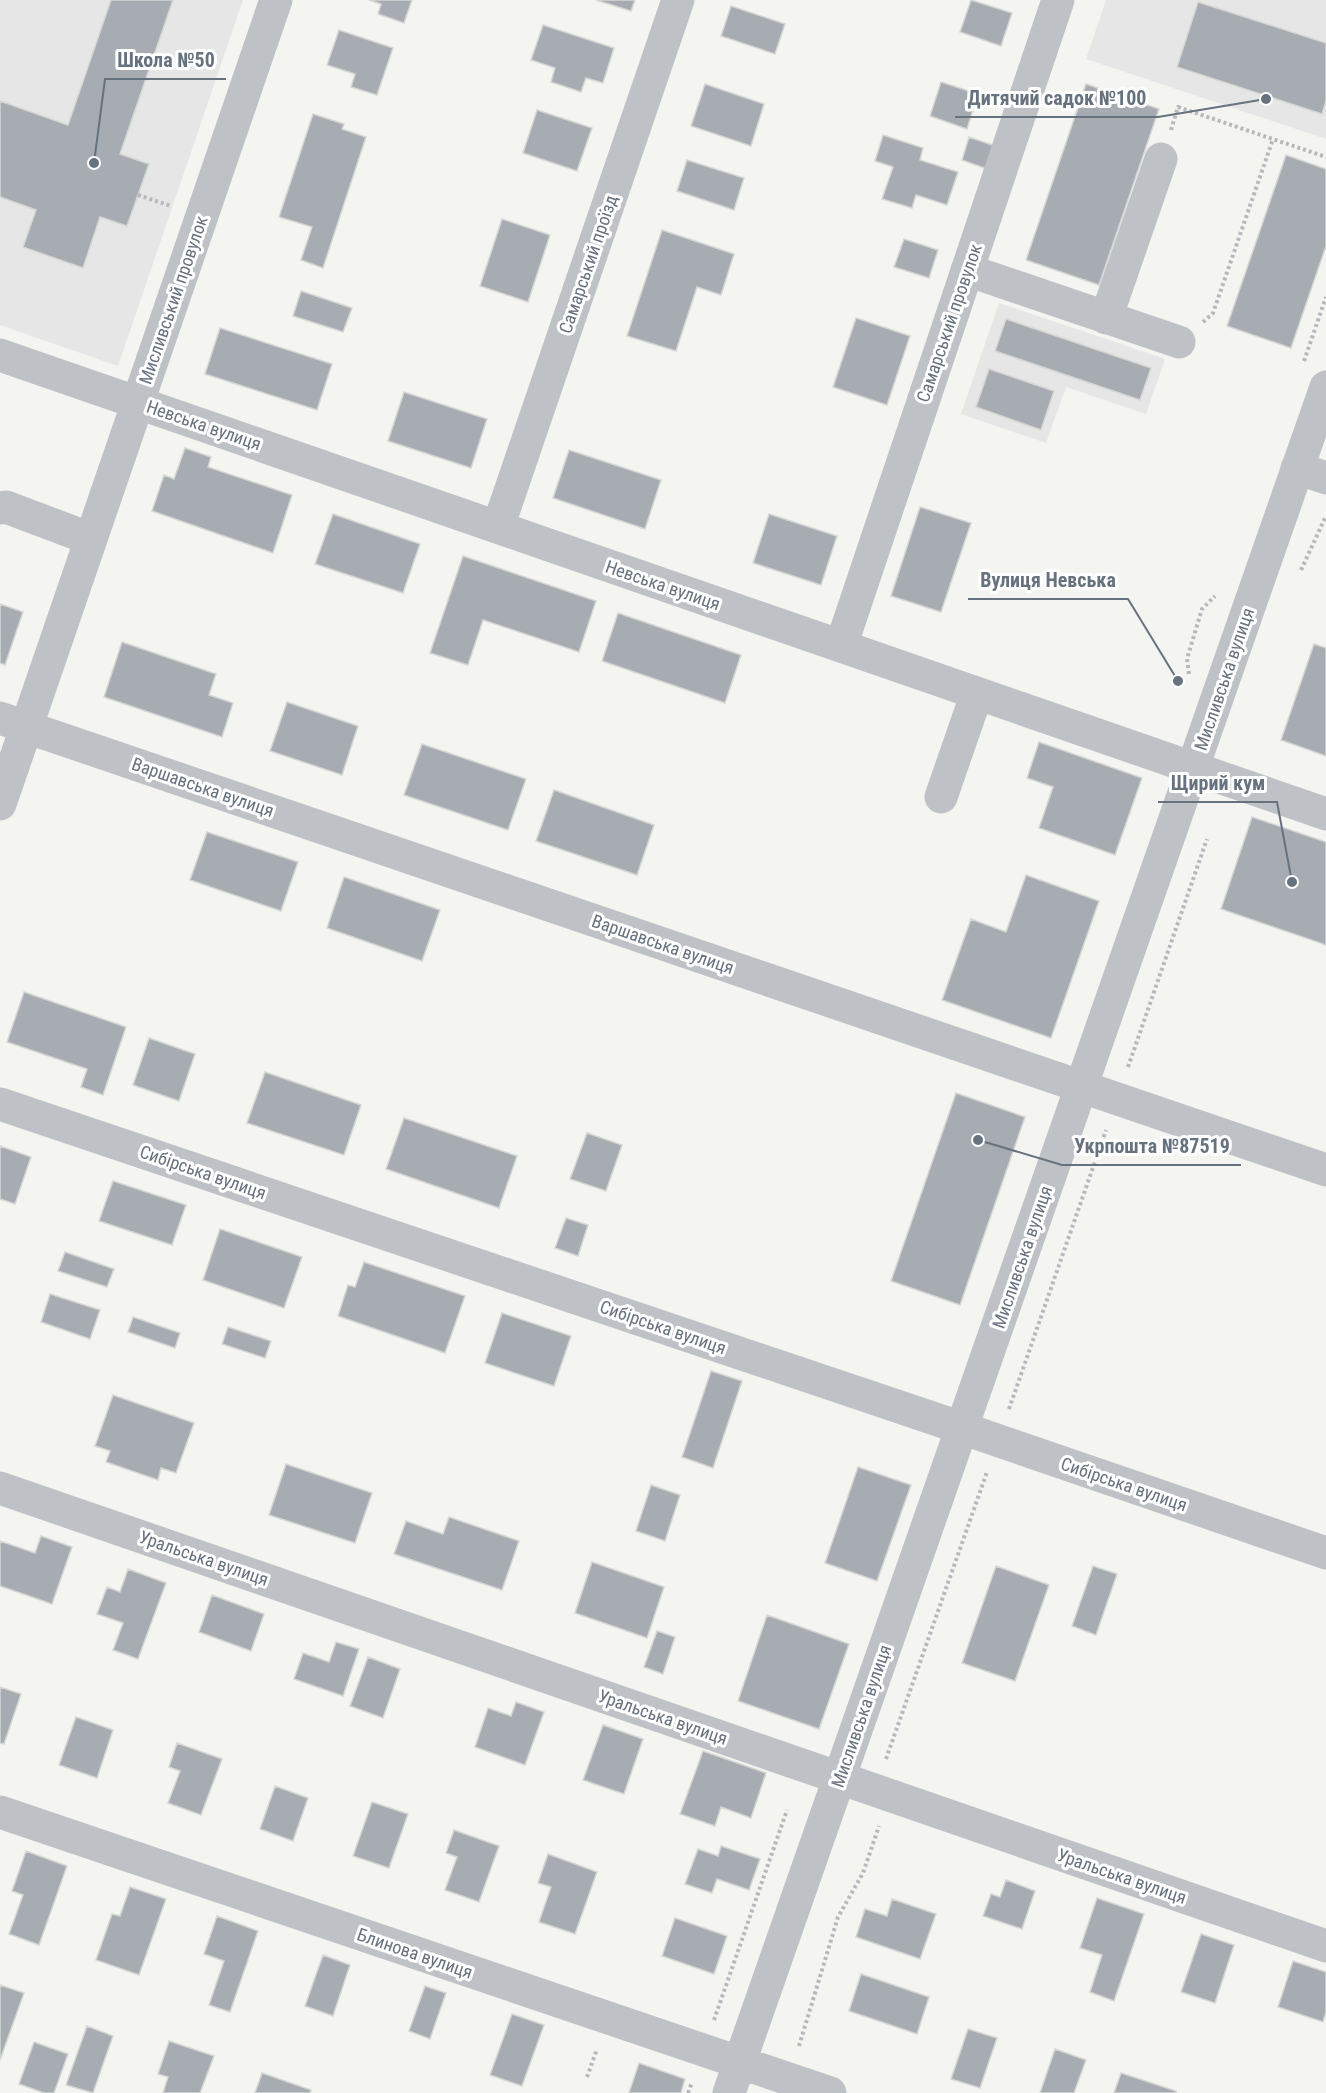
<svg xmlns="http://www.w3.org/2000/svg" width="1326" height="2093" font-family="'Roboto Condensed',sans-serif">
  <style>
    .built { fill: #e5e6e5 }
    .building { fill: #a6acb1; stroke: #d6d6d4; stroke-width: 1.5 }
    .lines { fill: none; stroke-linecap: round; stroke-linejoin: round }
    .path { stroke: #b6b8bb; stroke-width: 4; stroke-dasharray: 3 3; stroke-linecap: butt }
    .minor { stroke: #bec1c5; stroke-width: 33 }
    .labels { text-anchor: middle; dominant-baseline: central; stroke-width: 6; stroke-linejoin: round; paint-order: stroke }
    .street-label { font-size: 18px; fill: #67727f; stroke: #fff }
    .leader { fill: none; stroke: #67727f; stroke-width: 2 }
    .callout-dot { fill: #67727f; stroke: #fff; stroke-width: 2 }
    .callout-label { font-size: 20px; text-anchor: middle; font-weight: bold; fill: #67727f; stroke: #fff; stroke-width: 6; stroke-linejoin: round; paint-order: stroke }
  </style>
  <rect width="100%" height="100%" fill="#f4f4f1"/>
  <path class="built" d="M 0,0 L 243,0 L 118,366 L 0,325 Z
    M 1106,0 L 1326,0 L 1326,139 L 1086,59 Z
    M 999,303 L 1165,359 L 1146,414 L 1066,387 L 1046,443 L 961,414 Z"/>
  <path class="building" d="M 111,0 L 173,0 L 120,154 L 149,164 L 127,226 L 100,217 L 83,268 L 23,247 L 36,210 L 0,197 L 0,101 L 68,125 Z
    M 369,0 L 412,0 L 404,23 L 378,14 L 381,4 Z
    M 596,0 L 635,0 L 631,11 Z
    M 971,0 L 1012,13 L 1001,46 L 960,32 Z
    M 1198,2 L 1326,43 L 1326,101 L 1322,114 L 1177,67 Z
    M 731,6 L 785,24 L 775,54 L 721,36 Z
    M 543,25 L 614,48 L 603,83 L 586,78 L 581,92 L 551,82 L 555,68 L 531,60 Z
    M 339,30 L 393,48 L 377,95 L 351,87 L 355,74 L 327,65 Z
    M 941,82 L 978,94 L 967,129 L 930,116 Z
    M 705,84 L 764,104 L 751,146 L 691,126 Z
    M 1086,84 L 1159,109 L 1099,285 L 1026,260 Z
    M 537,110 L 592,128 L 577,171 L 523,153 Z
    M 313,114 L 344,124 L 342,129 L 366,137 L 323,268 L 301,260 L 312,227 L 279,217 Z
    M 883,135 L 923,148 L 920,160 L 958,172 L 947,205 L 916,195 L 912,208 L 882,199 L 893,167 L 875,161 Z
    M 969,137 L 995,146 L 987,169 L 962,160 Z
    M 1286,155 L 1326,169 L 1326,246 L 1291,348 L 1227,326 Z
    M 687,160 L 744,178 L 734,210 L 677,191 Z
    M 502,219 L 550,235 L 528,302 L 480,286 Z
    M 662,230 L 734,254 L 721,295 L 697,287 L 676,351 L 627,336 Z
    M 904,239 L 938,250 L 929,278 L 894,267 Z
    M 301,291 L 352,308 L 343,332 L 293,316 Z
    M 856,318 L 910,336 L 887,405 L 833,387 Z
    M 1006,319 L 1151,368 L 1140,400 L 995,351 Z
    M 220,328 L 332,364 L 317,410 L 205,374 Z
    M 989,369 L 1054,391 L 1041,430 L 976,407 Z
    M 404,392 L 487,419 L 471,468 L 388,441 Z
    M 185,448 L 211,457 L 208,467 L 292,495 L 273,553 L 152,511 L 164,475 L 174,479 Z
    M 569,450 L 661,480 L 645,529 L 553,498 Z
    M 920,507 L 971,523 L 941,612 L 891,596 Z
    M 333,514 L 420,544 L 403,593 L 315,564 Z
    M 769,514 L 837,536 L 821,585 L 753,563 Z
    M 463,556 L 596,601 L 579,652 L 483,620 L 468,665 L 430,653 Z
    M 0,604 L 23,612 L 5,665 L 0,663 Z
    M 618,613 L 741,655 L 725,703 L 602,661 Z
    M 122,642 L 216,674 L 209,695 L 233,703 L 222,737 L 104,697 Z
    M 1314,644 L 1326,648 L 1326,756 L 1281,740 Z
    M 287,702 L 358,726 L 342,775 L 270,751 Z
    M 1039,742 L 1142,778 L 1115,855 L 1039,828 L 1053,787 L 1027,778 Z
    M 422,744 L 526,779 L 508,830 L 404,795 Z
    M 554,790 L 654,825 L 637,875 L 536,841 Z
    M 1252,817 L 1326,842 L 1326,945 L 1221,909 Z
    M 207,832 L 298,862 L 281,911 L 190,880 Z
    M 1026,875 L 1099,901 L 1051,1038 L 942,1000 L 971,919 L 1006,932 Z
    M 344,877 L 440,910 L 422,961 L 327,928 Z
    M 24,992 L 126,1027 L 103,1095 L 81,1087 L 87,1069 L 7,1042 Z
    M 149,1038 L 195,1054 L 179,1101 L 133,1085 Z
    M 265,1072 L 361,1105 L 344,1155 L 247,1123 Z
    M 956,1093 L 1025,1117 L 960,1305 L 891,1281 Z
    M 404,1118 L 517,1156 L 499,1208 L 386,1169 Z
    M 587,1133 L 622,1145 L 606,1191 L 570,1179 Z
    M 0,1146 L 31,1157 L 15,1204 L 0,1199 Z
    M 113,1181 L 186,1205 L 172,1245 L 99,1221 Z
    M 566,1218 L 588,1225 L 578,1256 L 555,1248 Z
    M 220,1229 L 302,1257 L 284,1308 L 203,1280 Z
    M 65,1252 L 114,1269 L 107,1287 L 58,1271 Z
    M 364,1262 L 465,1296 L 445,1353 L 338,1316 L 348,1285 L 355,1287 Z
    M 50,1294 L 100,1310 L 90,1339 L 41,1322 Z
    M 502,1313 L 571,1336 L 554,1386 L 485,1363 Z
    M 133,1317 L 180,1333 L 175,1348 L 128,1332 Z
    M 228,1327 L 271,1341 L 265,1358 L 222,1344 Z
    M 711,1371 L 742,1381 L 713,1468 L 682,1457 Z
    M 113,1395 L 194,1423 L 176,1473 L 161,1468 L 158,1480 L 106,1462 L 110,1451 L 95,1446 Z
    M 286,1464 L 372,1493 L 355,1543 L 269,1515 Z
    M 858,1467 L 911,1485 L 877,1581 L 825,1563 Z
    M 651,1485 L 680,1495 L 665,1541 L 636,1531 Z
    M 449,1517 L 519,1541 L 502,1590 L 394,1554 L 406,1521 L 443,1534 Z
    M 41,1536 L 72,1547 L 52,1604 L 0,1586 L 0,1541 L 35,1553 Z
    M 592,1562 L 664,1587 L 647,1638 L 575,1613 Z
    M 996,1566 L 1049,1585 L 1015,1681 L 962,1663 Z
    M 1093,1566 L 1117,1574 L 1096,1635 L 1072,1626 Z
    M 128,1569 L 166,1583 L 138,1659 L 113,1650 L 123,1623 L 97,1614 L 107,1587 L 120,1592 Z
    M 212,1595 L 264,1614 L 251,1651 L 199,1632 Z
    M 767,1615 L 849,1644 L 819,1729 L 738,1701 Z
    M 657,1631 L 675,1637 L 663,1674 L 644,1667 Z
    M 336,1642 L 359,1649 L 343,1696 L 294,1679 L 303,1653 L 329,1662 Z
    M 368,1657 L 400,1669 L 383,1718 L 350,1706 Z
    M 0,1687 L 21,1694 L 4,1744 L 0,1743 Z
    M 516,1702 L 544,1712 L 525,1765 L 475,1747 L 488,1708 L 511,1716 Z
    M 76,1717 L 113,1730 L 97,1778 L 59,1765 Z
    M 603,1725 L 643,1739 L 624,1794 L 583,1780 Z
    M 177,1743 L 222,1759 L 201,1815 L 168,1803 L 180,1771 L 169,1767 Z
    M 703,1751 L 766,1773 L 751,1818 L 721,1807 L 715,1826 L 680,1814 Z
    M 275,1786 L 308,1798 L 293,1841 L 260,1829 Z
    M 372,1802 L 408,1814 L 389,1868 L 353,1856 Z
    M 454,1830 L 499,1846 L 479,1902 L 445,1890 L 457,1857 L 446,1853 Z
    M 721,1846 L 760,1859 L 749,1890 L 717,1879 L 712,1893 L 685,1884 L 698,1849 L 718,1856 Z
    M 26,1851 L 67,1866 L 39,1945 L 9,1934 L 23,1895 L 12,1891 Z
    M 548,1854 L 597,1872 L 575,1934 L 539,1922 L 551,1887 L 538,1883 Z
    M 1006,1880 L 1035,1891 L 1022,1929 L 983,1916 L 991,1894 L 1000,1897 Z
    M 130,1887 L 166,1899 L 139,1975 L 96,1960 L 112,1914 L 120,1916 Z
    M 1097,1898 L 1144,1914 L 1114,2001 L 1090,1992 L 1102,1955 L 1080,1948 Z
    M 892,1899 L 936,1914 L 920,1959 L 856,1937 L 865,1909 L 887,1916 Z
    M 217,1916 L 258,1931 L 230,2012 L 209,2005 L 224,1961 L 204,1954 Z
    M 675,1918 L 727,1936 L 714,1974 L 662,1956 Z
    M 1201,1934 L 1234,1945 L 1215,2003 L 1181,1992 Z
    M 323,1955 L 350,1965 L 333,2016 L 305,2006 Z
    M 1293,1961 L 1326,1972 L 1326,2012 L 1323,2022 L 1278,2007 Z
    M 861,1974 L 929,1997 L 917,2034 L 849,2011 Z
    M 0,1985 L 24,1993 L 0,2060 Z
    M 425,1986 L 446,1993 L 430,2039 L 409,2031 Z
    M 512,2014 L 544,2025 L 522,2086 L 490,2075 Z
    M 87,2026 L 113,2036 L 93,2093 L 66,2085 Z
    M 968,2029 L 997,2038 L 980,2088 L 951,2079 Z
    M 169,2041 L 214,2056 L 200,2093 L 163,2093 L 168,2077 L 158,2074 Z
    M 34,2042 L 68,2054 L 54,2093 L 44,2093 L 19,2084 Z
    M 1055,2049 L 1086,2060 L 1074,2093 L 1040,2093 Z
    M 639,2063 L 685,2079 L 681,2093 L 629,2093 Z
    M 262,2073 L 311,2090 L 310,2093 L 255,2093 Z
    M 1121,2073 L 1176,2091 L 1176,2093 L 1114,2093 Z"/>
  <g class="lines">
    <path class="path" d="M 1171,130 L 1178,107 L 1326,157
      M 138,195 L 171,206
      M 1203,322 L 1213,313 L 1273,139
      M 1304,361 L 1326,297
      M 1301,570 L 1326,516
      M 1189,674 L 1187,659 L 1202,609 L 1215,596
      M 1128,1067 L 1207,839
      M 1009,1409 L 1106,1130
      M 886,1759 L 987,1472
      M 714,2020 L 787,1810
      M 799,2046 L 838,1917 L 863,1873 L 879,1826
      M 587,2077 L 597,2049
      M 688,2093 L 692,2082"/>
    <path class="minor" d="M 967,270 L 1179,342
      M 1106,318 L 1161,159
      M 0,355 L 1326,814
      M 1297,468 L 1326,478
      M 0,508 L 6,507 L 91,539
      M 498,527 L 678,0
      M 841,646 L 1058,0
      M 0,718 L 1326,1170
      M 941,797 L 977,693
      M 0,804 L 276,0
      M 0,1104 L 944,1422 L 1326,1553
      M 0,1488 L 1326,1946
      M 0,1812 L 830,2093
      M 729,2093 L 1326,387"/>
  </g>
  <g class="labels">
    <g class="street-label">
      <text transform="translate(588 264) rotate(-71)">Самарський проїзд</text>
      <text transform="translate(173 300) rotate(-71)">Мисливський провулок</text>
      <text transform="translate(949 323) rotate(-71)">Самарський провулок</text>
      <text transform="translate(204 425) rotate(19)">Невська вулиця</text>
      <text transform="translate(663 585) rotate(19)">Невська вулиця</text>
      <text transform="translate(1224 679) rotate(-71)">Мисливська вулиця</text>
      <text transform="translate(203 787) rotate(19)">Варшавська вулиця</text>
      <text transform="translate(663 944) rotate(19)">Варшавська вулиця</text>
      <text transform="translate(203 1172) rotate(19)">Сибірська вулиця</text>
      <text transform="translate(1022 1257) rotate(-71)">Мисливська вулиця</text>
      <text transform="translate(663 1327) rotate(19)">Сибірська вулиця</text>
      <text transform="translate(1124 1484) rotate(19)">Сибірська вулиця</text>
      <text transform="translate(204 1558) rotate(19)">Уральська вулиця</text>
      <text transform="translate(861 1716) rotate(-71)">Мисливська вулиця</text>
      <text transform="translate(663 1717) rotate(19)">Уральська вулиця</text>
      <text transform="translate(1122 1876) rotate(19)">Уральська вулиця</text>
      <text transform="translate(415 1953) rotate(19)">Блинова вулиця</text>
    </g>
  </g>
  <path class="leader" d="M94 163L105 79H226M1266 99L1158 117H955M1178 681L1128 599H968M1292 882L1277 802H1158M978 1140L1062 1165H1241"/>
  <g class="callout-dot">
    <circle cx="94" cy="163" r="6"/>
    <circle cx="1266" cy="99" r="6"/>
    <circle cx="1178" cy="681" r="6"/>
    <circle cx="1292" cy="882" r="6"/>
    <circle cx="978" cy="1140" r="6"/>
  </g>
  <g class="callout-label">
    <text x="166" y="67">Школа №50</text>
    <text x="1057" y="105">Дитячий садок №100</text>
    <text x="1048" y="587">Вулиця Невська</text>
    <text x="1218" y="790">Щирий кум</text>
    <text x="1152" y="1153">Укрпошта №87519</text>
  </g>
</svg>
